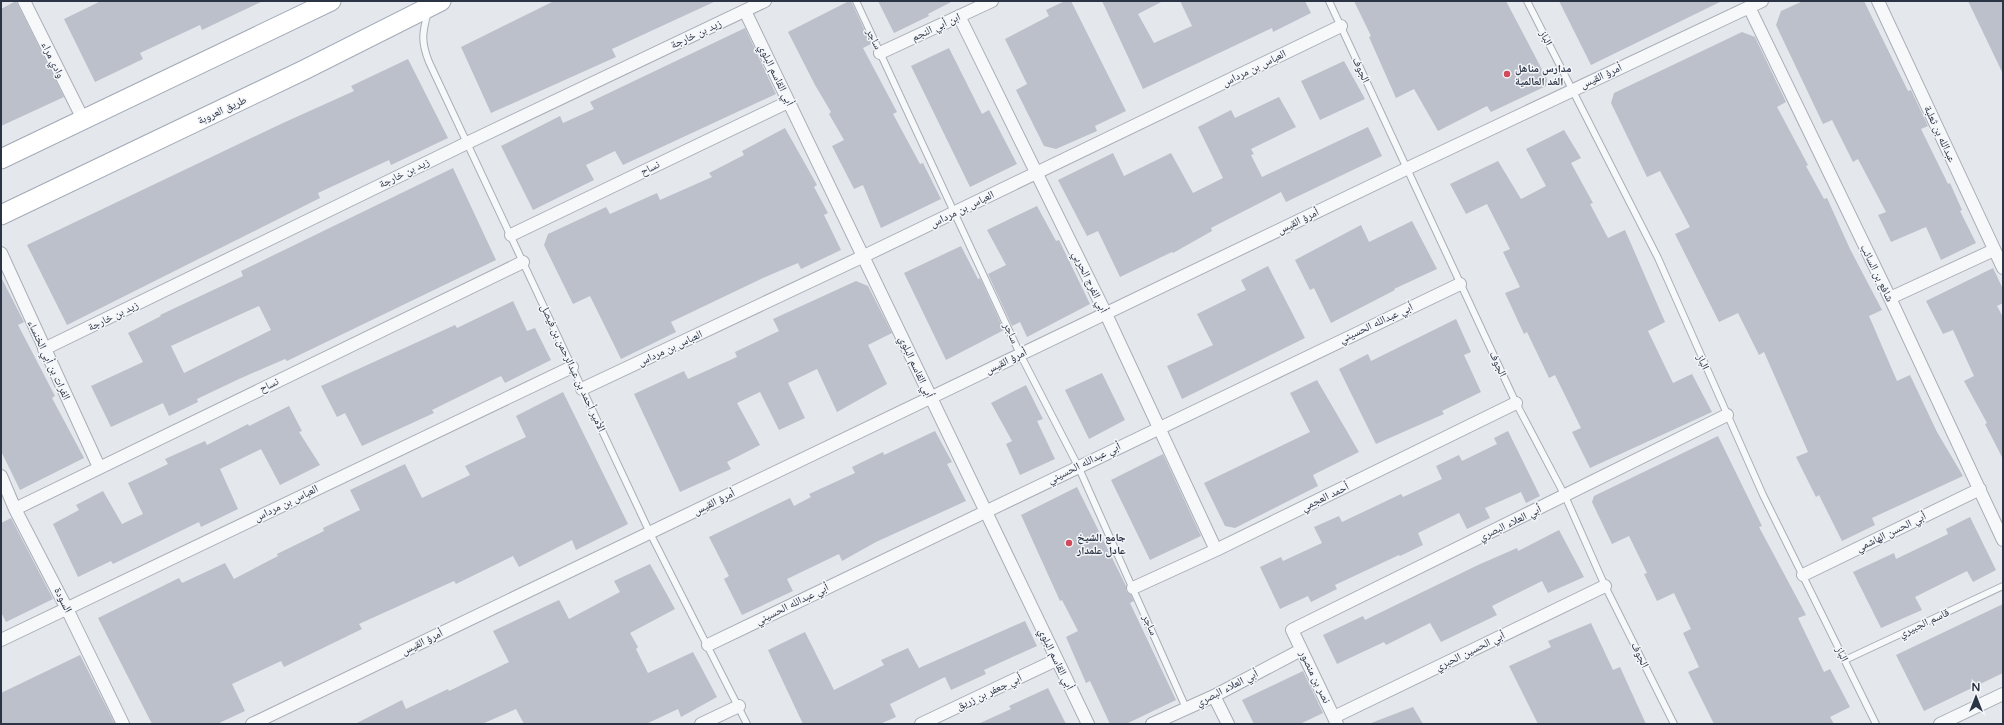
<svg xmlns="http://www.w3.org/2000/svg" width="2004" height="725" font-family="'Varela Round','Noto Naskh Arabic',sans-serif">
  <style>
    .building { fill: #bbc0ca; fill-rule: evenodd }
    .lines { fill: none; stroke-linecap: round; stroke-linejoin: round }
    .service-casing { stroke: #a9aeb7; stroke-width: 8 }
    .minor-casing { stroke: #a9aeb7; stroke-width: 14 }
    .primary-casing { stroke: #a3abb8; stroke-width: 21 }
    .service { stroke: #f7f8fa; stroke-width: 6 }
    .minor { stroke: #f7f8fa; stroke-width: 12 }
    .primary { stroke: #fff; stroke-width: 19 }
    .poi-dot { fill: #d1495b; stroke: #f4f6f9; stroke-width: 1.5 }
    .labels { text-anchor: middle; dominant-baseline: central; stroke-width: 3; stroke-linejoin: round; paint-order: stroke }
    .street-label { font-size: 11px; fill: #2b3445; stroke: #f4f6f9 }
    .poi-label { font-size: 11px; font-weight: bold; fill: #2b3445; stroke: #f4f6f9; text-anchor: start }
  </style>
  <rect width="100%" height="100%" fill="#e4e7ec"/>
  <path class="building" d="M 16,1 L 64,97 L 1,126 L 1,9 Z
    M 101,1 L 263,1 L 202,30 L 200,25 L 140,53 L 143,59 L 95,82 L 64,19 Z
    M 554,1 L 716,1 L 612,49 L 616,57 L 491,113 L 461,47 Z
    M 849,1 L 851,1 L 871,44 L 863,48 L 897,112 L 893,114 L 920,164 L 923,163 L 941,199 L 881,228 L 863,185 L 854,189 L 832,146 L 844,140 L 829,114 L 831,112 L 815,85 L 788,32 Z
    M 878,1 L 953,1 L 928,14 L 929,16 L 894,33 Z
    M 1065,1 L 1071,1 L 1126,111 L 1095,126 L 1097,131 L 1056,149 L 1044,146 L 1016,90 L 1027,84 L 1005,39 L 1049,16 L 1046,10 Z
    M 1102,1 L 1163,1 L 1138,14 L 1154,43 L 1192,26 L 1180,1 L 1305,1 L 1311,13 L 1273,32 L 1272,28 L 1143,89 Z
    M 1354,1 L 1506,1 L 1547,79 L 1546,86 L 1491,112 L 1487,106 L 1438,131 L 1414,89 L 1396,98 L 1369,37 L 1371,36 Z
    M 1559,1 L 1722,1 L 1591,65 Z
    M 1803,1 L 1864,1 L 1908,91 L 1911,90 L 1928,126 L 1921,129 L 1948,184 L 1950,183 L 1962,210 L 1960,211 L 1976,243 L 1941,260 L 1926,227 L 1891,242 L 1878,215 L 1886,212 L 1858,159 L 1853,162 L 1832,120 L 1823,124 L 1776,25 L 1781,11 Z
    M 1968,1 L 2003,1 L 2003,74 Z
    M 745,28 L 776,94 L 623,165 L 615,151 L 586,165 L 594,180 L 533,210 L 501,146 L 560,116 L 563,123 L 594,109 L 590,102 Z
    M 1742,32 L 1755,37 L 1786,102 L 1777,107 L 1808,165 L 1806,166 L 1824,199 L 1827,198 L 1850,249 L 1882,310 L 1869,316 L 1897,381 L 1910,375 L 1937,432 L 1963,476 L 1872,518 L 1875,525 L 1842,541 L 1819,495 L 1816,497 L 1796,457 L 1808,452 L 1764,352 L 1759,355 L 1738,313 L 1719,322 L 1675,234 L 1690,227 L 1660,171 L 1647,177 L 1611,103 L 1614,93 Z
    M 949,48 L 982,114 L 989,110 L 1017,164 L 970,187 L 911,66 Z
    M 408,59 L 448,138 L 391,165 L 389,160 L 318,193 L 320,198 L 67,325 L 27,245 L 283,123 L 354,91 L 351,86 Z
    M 1344,61 L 1365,99 L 1320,120 L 1301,81 Z
    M 1279,97 L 1296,127 L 1251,149 L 1254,154 L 1251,155 L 1262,177 L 1368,127 L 1382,156 L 1286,202 L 1281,192 L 1211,228 L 1212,231 L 1173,253 L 1172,252 L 1120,277 L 1098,231 L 1087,236 L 1058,180 L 1113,153 L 1124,176 L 1171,153 L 1193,193 L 1223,178 L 1198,127 L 1231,110 L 1235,118 Z
    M 785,128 L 817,185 L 814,187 L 828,213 L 824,215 L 841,250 L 801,269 L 798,263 L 763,278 L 671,322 L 676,332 L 621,359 L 590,296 L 573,304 L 544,245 L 548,234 L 606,207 L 610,214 L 657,193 L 660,200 L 712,177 L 709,173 L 744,155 L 742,151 Z
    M 1564,130 L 1581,158 L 1571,163 L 1593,203 L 1590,204 L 1608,238 L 1625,230 L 1665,322 L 1648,331 L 1673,383 L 1692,374 L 1712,412 L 1590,468 L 1572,432 L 1581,428 L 1555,375 L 1549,378 L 1527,332 L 1524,334 L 1505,293 L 1520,287 L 1503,252 L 1510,249 L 1487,204 L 1466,214 L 1450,184 L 1498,161 L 1521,199 L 1546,186 L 1526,149 Z
    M 453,168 L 496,260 L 287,361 L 285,359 L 239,379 L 197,399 L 198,402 L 169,416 L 163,403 L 111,427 L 91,386 L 143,362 L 128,333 L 161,316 L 160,315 L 243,276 L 241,271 ZM 259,306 L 271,330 L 184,373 L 171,346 Z
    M 1037,206 L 1056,241 L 1059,240 L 1090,304 L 1027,337 L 1020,322 L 1012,326 L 988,274 L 1006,265 L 987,230 Z
    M 1412,221 L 1437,269 L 1394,289 L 1395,290 L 1331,323 L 1314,288 L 1310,290 L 1295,260 L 1361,225 L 1369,242 Z
    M 961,246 L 978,279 L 980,278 L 1004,330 L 946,360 L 904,273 Z
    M 1268,266 L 1305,338 L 1182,399 L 1167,366 L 1213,345 L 1197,314 L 1246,290 L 1241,280 Z
    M 1993,268 L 2003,289 L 2003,303 L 1997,306 L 2003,317 L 2003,459 L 1985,424 L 1987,423 L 1964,381 L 1974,376 L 1953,330 L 1943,334 L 1926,301 Z
    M 1,277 L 24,322 L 18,325 L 55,396 L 52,398 L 84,458 L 20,490 L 1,451 Z
    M 856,281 L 868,286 L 892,333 L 868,345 L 887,384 L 837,412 L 817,369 L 788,383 L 805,418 L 779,430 L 760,392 L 737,403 L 760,445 L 727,462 L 731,469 L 680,492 L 634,394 L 684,371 L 688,379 L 737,357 L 735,352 L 779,331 L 773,319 Z
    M 513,301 L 527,331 L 535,328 L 551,360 L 505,383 L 501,376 L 432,410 L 434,413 L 362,446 L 345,413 L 337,417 L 321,386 L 455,325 L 457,328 Z
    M 1456,319 L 1471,352 L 1464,355 L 1481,392 L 1442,411 L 1444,414 L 1376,444 L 1339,369 L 1368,354 L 1371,361 Z
    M 1102,373 L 1125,420 L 1089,439 L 1065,390 Z
    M 1317,380 L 1359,452 L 1313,475 L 1318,486 L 1235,528 L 1225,526 L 1204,483 L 1310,432 L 1290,393 Z
    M 1026,385 L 1043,419 L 1037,421 L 1055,459 L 1020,475 L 1006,444 L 1012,441 L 991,403 Z
    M 563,392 L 628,524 L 576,550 L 572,540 L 519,567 L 513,556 L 456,584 L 454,581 L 359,624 L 362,629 L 284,667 L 281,661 L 232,684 L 245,711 L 217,724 L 152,724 L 98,618 L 179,578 L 182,583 L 225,563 L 234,579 L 278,556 L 277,554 L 324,531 L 323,528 L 360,510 L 350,490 L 405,464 L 422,498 L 470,475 L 465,466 L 526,437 L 516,416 Z
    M 289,406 L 302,431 L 299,432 L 320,465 L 280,485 L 261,449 L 220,469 L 238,509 L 201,527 L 199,522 L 113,564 L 111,561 L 78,577 L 53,524 L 79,510 L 76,505 L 103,491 L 122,524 L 143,514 L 128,483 L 168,464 L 165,459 L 205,441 L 207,445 L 248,424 L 249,426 Z
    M 935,431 L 952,462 L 947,464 L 966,501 L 876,542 L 842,561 L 839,554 L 787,579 L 793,591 L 742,615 L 724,579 L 729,576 L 709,537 L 790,498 L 794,506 L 811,497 L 809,494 L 855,473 L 852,467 L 883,452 L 884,455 Z
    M 1508,431 L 1540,496 L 1526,503 L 1521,492 L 1485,508 L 1490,518 L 1467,529 L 1459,513 L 1418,533 L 1423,545 L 1400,556 L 1399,555 L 1335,585 L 1337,589 L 1311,602 L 1308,596 L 1280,609 L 1260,567 L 1281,557 L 1283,561 L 1322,543 L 1314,527 L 1339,516 L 1342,522 L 1401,494 L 1403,497 L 1442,479 L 1436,466 L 1459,455 L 1462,461 L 1497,444 L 1494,438 Z
    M 1718,436 L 1762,526 L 1759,527 L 1806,615 L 1798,618 L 1824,672 L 1830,669 L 1850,707 L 1830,717 L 1834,724 L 1714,724 L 1688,672 L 1699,667 L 1683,633 L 1691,629 L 1674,593 L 1657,601 L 1644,574 L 1647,573 L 1629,536 L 1612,544 L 1592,502 L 1594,496 Z
    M 1163,454 L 1201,536 L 1150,560 L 1111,480 Z
    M 1077,487 L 1126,586 L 1126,591 L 1131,595 L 1134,601 L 1130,603 L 1176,700 L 1126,724 L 1110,724 L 1090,681 L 1086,683 L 1066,637 L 1078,631 L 1062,600 L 1060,601 L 1021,515 Z
    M 1970,517 L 1996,570 L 1973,582 L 1967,571 L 1915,597 L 1922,610 L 1881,628 L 1853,572 L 1894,553 L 1896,559 L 1948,534 L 1946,529 Z
    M 11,518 L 53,599 L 6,622 L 1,612 L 1,523 Z
    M 1559,530 L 1584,577 L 1548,593 L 1542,581 L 1492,606 L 1497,615 L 1441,642 L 1430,623 L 1386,645 L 1384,642 L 1337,664 L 1323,635 L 1363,616 L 1365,620 L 1478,565 L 1517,548 L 1518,551 Z
    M 650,564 L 675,609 L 630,633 L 638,647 L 636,649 L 648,673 L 693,652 L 717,697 L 681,717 L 678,709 L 646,724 L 524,724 L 516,709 L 482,724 L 355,724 L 402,700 L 406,709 L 448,689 L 449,691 L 509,662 L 493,631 L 559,600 L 569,619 L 620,592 L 614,581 Z
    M 2003,604 L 2003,673 L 1924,711 L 1896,655 Z
    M 1025,621 L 1037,646 L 984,670 L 986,674 L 951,690 L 945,677 L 890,704 L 896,717 L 880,724 L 803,724 L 768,650 L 805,632 L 834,690 L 884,665 L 881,660 L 908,648 L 919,668 Z
    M 1591,623 L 1613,670 L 1620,667 L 1646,724 L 1538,724 L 1509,666 L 1551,647 L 1548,641 Z
    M 80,655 L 115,724 L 1,724 L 1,693 Z
    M 1303,671 L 1323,713 L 1300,724 L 1254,724 L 1242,700 Z
    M 1048,688 L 1066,724 L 978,724 L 1011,709 L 1009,706 Z
    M 1413,707 L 1423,724 L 1371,724 L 1371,723 Z"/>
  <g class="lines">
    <g class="service-casing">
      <path id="service" d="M 856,1 L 1020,354 L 1078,466 L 1186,708
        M 1329,1 L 1516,403 L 1565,496 L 1605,586 L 1674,724
        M 1527,1 L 1658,258 L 1763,495 L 1876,724
        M 428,12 C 422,33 421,42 429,62 L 650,533 L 747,724
        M 1845,660 L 2003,586"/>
    </g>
    <g class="minor-casing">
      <path id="minor" d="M 24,1 L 83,119
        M 1878,1 L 2003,268
        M 1749,7 L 1890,298 L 2003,540
        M 745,11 L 1088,724
        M 959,16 L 1106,314 L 1216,550
        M 880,53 L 992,1
        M 511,235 L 788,102
        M 1,253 L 99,467
        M 1890,298 L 1994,250
        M 44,349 L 467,143 L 765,1
        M 582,389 L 864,256 L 1341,26
        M 1,476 L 15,509 L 67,609 L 123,724
        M 15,509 L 523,262
        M 1803,575 L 1980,489
        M 1133,588 L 1216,550 L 1516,403
        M 1,640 L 572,367
        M 708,645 L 1460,284
        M 1214,696 L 1228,724
        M 1334,717 L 1605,586
        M 252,724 L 1406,169 L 1762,1
        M 701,724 L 739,706
        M 921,724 L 1056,660
        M 1152,724 L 1214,696 L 1301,650
        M 1337,724 L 1292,630 L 1727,415
        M 1940,724 L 2003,694"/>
    </g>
    <g class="primary-casing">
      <path id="primary" d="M 1,159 L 331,1
        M 1,215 L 304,70 L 441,1"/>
    </g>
    <use href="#service" class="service"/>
    <use href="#minor" class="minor"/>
    <use href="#primary" class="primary"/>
  </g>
  <g class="poi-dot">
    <circle cx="1507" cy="74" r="4"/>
    <circle cx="1069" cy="543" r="4"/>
  </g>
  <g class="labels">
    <g class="street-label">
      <text transform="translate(936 27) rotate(-25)">ابن أبي النجم</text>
      <text transform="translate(696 34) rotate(-25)">زيد بن خارجة</text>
      <text transform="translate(1546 38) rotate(63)">الباز</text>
      <text transform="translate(874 39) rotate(64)">ساجر</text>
      <text transform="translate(53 60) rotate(64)">وادي مراء</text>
      <text transform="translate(1254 68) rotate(-26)">العباس بن مرداس</text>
      <text transform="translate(1361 70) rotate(65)">الجوف</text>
      <text transform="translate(776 75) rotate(64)">أبي القاسم البلوي</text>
      <text transform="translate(1601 76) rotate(-25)">أمرؤ القيس</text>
      <text transform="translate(222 110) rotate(-25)">طريق العروبة</text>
      <text transform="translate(1940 134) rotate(65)">عبدالله بن ثعلبة</text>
      <text transform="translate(650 168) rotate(-26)">نساح</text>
      <text transform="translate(404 173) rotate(-26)">زيد بن خارجة</text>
      <text transform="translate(962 209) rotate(-26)">العباس بن مرداس</text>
      <text transform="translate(1298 221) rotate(-26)">أمرؤ القيس</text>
      <text transform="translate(1877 273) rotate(64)">شافع بن السائب</text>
      <text transform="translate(1090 282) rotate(64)">أبي الفرج الحربي</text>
      <text transform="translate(113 316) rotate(-26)">زيد بن خارجة</text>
      <text transform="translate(1376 323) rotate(-25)">أبي عبدالله الحسيني</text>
      <text transform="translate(1011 333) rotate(65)">ساجر</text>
      <text transform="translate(670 348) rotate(-25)">العباس بن مرداس</text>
      <text transform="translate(49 360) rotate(65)">الفرات بن أبي الخنساء</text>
      <text transform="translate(1006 361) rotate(-26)">أمرؤ القيس</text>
      <text transform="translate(1703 362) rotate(66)">الباز</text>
      <text transform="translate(1498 364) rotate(65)">الجوف</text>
      <text transform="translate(916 367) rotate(65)">أبي القاسم البلوي</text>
      <text transform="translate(573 368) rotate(65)">الأمير أحمد بن عبدالرحمن بن فيصل</text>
      <text transform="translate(269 385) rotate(-26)">نساح</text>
      <text transform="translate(1084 463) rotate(-26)">أبي عبدالله الحسيني</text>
      <text transform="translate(1325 497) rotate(-26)">أحمد العجمي</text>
      <text transform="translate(714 502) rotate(-26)">أمرؤ القيس</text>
      <text transform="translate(286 503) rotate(-26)">العباس بن مرداس</text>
      <text transform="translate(1510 523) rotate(-26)">أبي العلاء البصري</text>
      <text transform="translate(1891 532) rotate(-26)">أبي الحسن الهاشمي</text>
      <text transform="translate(63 600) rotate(63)">السودة</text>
      <text transform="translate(792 604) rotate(-26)">أبي عبدالله الحسيني</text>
      <text transform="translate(1924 623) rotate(-25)">قاسم الجبيري</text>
      <text transform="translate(1150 625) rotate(66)">ساجر</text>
      <text transform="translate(422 642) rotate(-26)">أمرؤ القيس</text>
      <text transform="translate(1470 651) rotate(-26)">أبي الحسين الحبري</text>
      <text transform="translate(1842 654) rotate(64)">الباز</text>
      <text transform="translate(1640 655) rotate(64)">الجوف</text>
      <text transform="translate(1056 659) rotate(64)">أبي القاسم البلوي</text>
      <text transform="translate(1315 677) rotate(64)">نصر بن منصور</text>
      <text transform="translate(1227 688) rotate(-27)">أبي العلاء البصري</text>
      <text transform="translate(989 692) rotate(-25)">أبي جعفر بن زريق</text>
    </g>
    <g class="poi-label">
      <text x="1515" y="68">مدارس مناهل<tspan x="1515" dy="13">الغد العالمية</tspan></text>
      <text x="1077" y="537">جامع الشيخ<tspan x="1077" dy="13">عادل علمدار</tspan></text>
    </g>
  </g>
  <rect width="2004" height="725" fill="none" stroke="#2b3445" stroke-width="4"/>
  <g transform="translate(1976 697)" stroke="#f4f6f9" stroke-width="3" paint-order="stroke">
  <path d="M0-3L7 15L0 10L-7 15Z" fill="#2b3445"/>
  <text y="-6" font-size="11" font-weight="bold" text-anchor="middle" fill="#2b3445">N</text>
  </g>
</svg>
